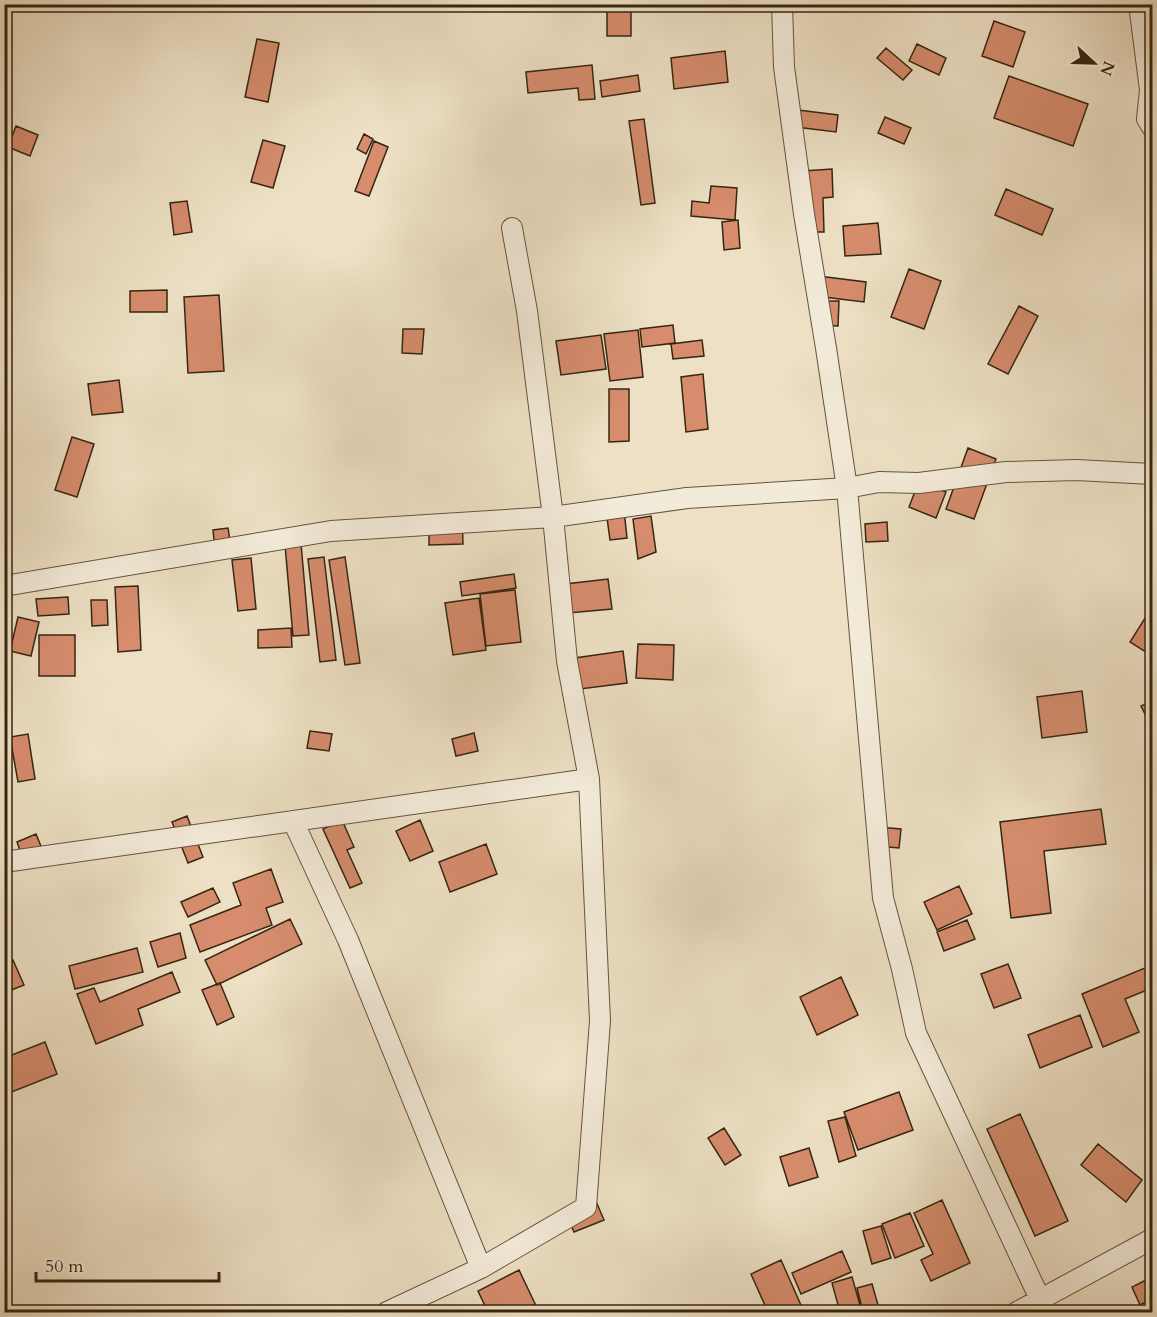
<svg xmlns="http://www.w3.org/2000/svg" width="1157" height="1317" font-family="Cardo,serif">
  <style>
    .building { fill: #d68c6d; stroke: #362610; stroke-width: 1.5 }
    .lines { fill: none; stroke-linecap: round; stroke-linejoin: round }
    .minor-casing { stroke: #64543d; stroke-width: 22 }
    .minor { stroke: #f3ebd9; stroke-width: 20 }
  </style>
  <rect width="100%" height="100%" fill="#ede0c4"/>
  <filter id="stains"><feTurbulence type="fractalNoise" baseFrequency=".00333" numOctaves="4"/><feColorMatrix values="0 0 0 0 .2 0 0 0 0 .09 0 0 0 0 .02 0 0 0 .5 -.17"/></filter>
  <radialGradient id="worn" r=".72"><stop offset=".6" stop-color="#630" stop-opacity="0"/><stop offset="1" stop-color="#630" stop-opacity=".3"/></radialGradient>
  <path class="building" d="M 493,4 L 536,4 L 493,8 Z
    M 607,4 L 631,4 L 631,36 L 607,36 Z
    M 994,21 L 1025,32 L 1013,67 L 982,56 Z
    M 257,39 L 279,43 L 268,102 L 245,97 Z
    M 917,44 L 946,58 L 939,75 L 909,61 Z
    M 886,48 L 912,70 L 903,80 L 877,58 Z
    M 725,51 L 728,82 L 674,89 L 671,58 Z
    M 592,65 L 595,99 L 579,100 L 578,88 L 528,93 L 526,72 Z
    M 638,75 L 640,91 L 602,97 L 600,81 Z
    M 1009,76 L 1088,104 L 1073,146 L 994,118 Z
    M 798,110 L 838,115 L 836,132 L 796,127 Z
    M 885,117 L 911,128 L 904,144 L 878,133 Z
    M 644,119 L 655,203 L 641,205 L 629,121 Z
    M 16,126 L 38,135 L 30,156 L 8,147 Z
    M 364,134 L 373,139 L 366,154 L 357,149 Z
    M 263,140 L 285,146 L 273,188 L 251,182 Z
    M 374,141 L 388,147 L 369,196 L 355,191 Z
    M 832,169 L 833,197 L 823,198 L 824,232 L 805,232 L 803,171 Z
    M 711,186 L 737,188 L 735,220 L 691,216 L 692,201 L 709,203 Z
    M 1006,189 L 1053,209 L 1042,235 L 995,215 Z
    M 187,201 L 192,232 L 174,235 L 170,203 Z
    M 738,220 L 740,248 L 724,250 L 722,222 Z
    M 878,223 L 881,254 L 845,256 L 843,226 Z
    M 909,269 L 941,281 L 924,329 L 891,317 Z
    M 818,276 L 866,282 L 864,302 L 815,296 Z
    M 167,290 L 167,312 L 130,312 L 130,291 Z
    M 219,295 L 224,371 L 188,373 L 184,297 Z
    M 823,301 L 839,301 L 838,326 L 821,325 Z
    M 1019,306 L 1038,316 L 1008,374 L 988,364 Z
    M 673,325 L 675,343 L 642,347 L 640,329 Z
    M 403,329 L 424,329 L 422,354 L 402,353 Z
    M 638,330 L 643,377 L 610,381 L 604,334 Z
    M 601,335 L 606,369 L 561,375 L 556,341 Z
    M 702,340 L 704,356 L 673,359 L 671,344 Z
    M 703,374 L 708,429 L 686,432 L 681,377 Z
    M 119,380 L 123,412 L 92,415 L 88,384 Z
    M 609,389 L 629,389 L 629,441 L 609,442 Z
    M 72,437 L 94,444 L 77,497 L 55,490 Z
    M 968,448 L 996,459 L 974,519 L 946,509 Z
    M 919,481 L 946,492 L 936,518 L 909,507 Z
    M 623,501 L 627,538 L 610,540 L 605,503 Z
    M 462,514 L 463,544 L 429,545 L 429,515 Z
    M 651,516 L 656,552 L 638,559 L 633,519 Z
    M 887,522 L 888,541 L 866,542 L 865,524 Z
    M 228,528 L 231,547 L 215,549 L 213,530 Z
    M 300,532 L 309,635 L 293,636 L 284,534 Z
    M 324,557 L 336,660 L 320,662 L 308,559 Z
    M 345,557 L 360,663 L 345,665 L 329,560 Z
    M 251,558 L 256,609 L 238,611 L 232,560 Z
    M 514,574 L 516,588 L 462,596 L 460,582 Z
    M 608,579 L 612,609 L 568,613 L 565,584 Z
    M 138,586 L 141,650 L 118,652 L 115,587 Z
    M 515,590 L 521,642 L 486,646 L 480,594 Z
    M 68,597 L 69,614 L 38,616 L 36,599 Z
    M 479,598 L 486,650 L 453,655 L 445,603 Z
    M 91,600 L 107,600 L 108,625 L 92,626 Z
    M 1152,607 L 1152,656 L 1130,642 Z
    M 18,617 L 39,622 L 31,656 L 10,651 Z
    M 291,628 L 292,647 L 258,648 L 258,630 Z
    M 39,635 L 75,635 L 75,676 L 39,676 Z
    M 638,644 L 674,645 L 673,680 L 636,678 Z
    M 623,651 L 627,683 L 572,690 L 568,659 Z
    M 1082,691 L 1087,732 L 1042,738 L 1037,697 Z
    M 1152,701 L 1152,722 L 1150,724 L 1141,706 Z
    M 310,731 L 332,734 L 329,751 L 307,748 Z
    M 474,733 L 478,751 L 456,756 L 452,739 Z
    M 28,734 L 35,779 L 18,782 L 10,737 Z
    M 1101,809 L 1106,844 L 1044,851 L 1051,913 L 1011,918 L 1000,822 Z
    M 187,816 L 203,857 L 188,863 L 172,822 Z
    M 342,820 L 354,847 L 347,850 L 362,883 L 350,888 L 323,829 Z
    M 420,820 L 433,851 L 410,861 L 396,831 Z
    M 877,827 L 901,829 L 899,848 L 876,846 Z
    M 36,834 L 45,856 L 25,864 L 17,842 Z
    M 486,844 L 497,874 L 450,892 L 439,862 Z
    M 271,869 L 283,902 L 266,908 L 272,925 L 200,952 L 190,925 L 241,905 L 233,883 Z
    M 959,886 L 972,914 L 937,930 L 924,902 Z
    M 213,888 L 220,902 L 188,917 L 181,902 Z
    M 290,919 L 302,944 L 217,985 L 205,960 Z
    M 967,920 L 975,939 L 944,951 L 937,932 Z
    M 180,933 L 186,958 L 158,967 L 150,942 Z
    M 137,948 L 143,972 L 75,989 L 69,966 Z
    M 13,960 L 24,985 L 4,993 L 4,964 Z
    M 1008,964 L 1021,998 L 994,1008 L 981,974 Z
    M 1152,965 L 1152,988 L 1125,999 L 1139,1032 L 1103,1047 L 1082,994 Z
    M 172,972 L 180,992 L 138,1009 L 143,1025 L 96,1044 L 77,994 L 94,988 L 100,1002 Z
    M 841,977 L 858,1015 L 817,1035 L 800,997 Z
    M 220,983 L 234,1017 L 217,1025 L 202,990 Z
    M 1080,1015 L 1092,1047 L 1040,1068 L 1028,1035 Z
    M 45,1042 L 57,1074 L 4,1095 L 4,1058 Z
    M 899,1092 L 913,1130 L 858,1150 L 844,1112 Z
    M 1020,1114 L 1068,1221 L 1035,1236 L 987,1129 Z
    M 845,1117 L 856,1156 L 839,1162 L 828,1121 Z
    M 724,1128 L 741,1155 L 725,1165 L 708,1138 Z
    M 1098,1144 L 1142,1180 L 1126,1202 L 1081,1165 Z
    M 809,1148 L 818,1177 L 789,1186 L 780,1157 Z
    M 595,1199 L 604,1220 L 574,1232 L 565,1212 Z
    M 942,1200 L 970,1263 L 931,1281 L 921,1260 L 933,1254 L 914,1213 Z
    M 910,1213 L 924,1246 L 895,1258 L 882,1224 Z
    M 881,1226 L 891,1258 L 872,1264 L 863,1231 Z
    M 842,1251 L 851,1272 L 801,1294 L 792,1273 Z
    M 781,1260 L 804,1312 L 768,1312 L 751,1274 Z
    M 519,1270 L 539,1312 L 488,1312 L 478,1291 Z
    M 852,1277 L 862,1312 L 840,1312 L 832,1283 Z
    M 1152,1277 L 1152,1299 L 1140,1305 L 1132,1287 Z
    M 872,1284 L 880,1312 L 863,1312 L 857,1288 Z"/>
  <g class="lines">
    <g class="minor-casing">
      <path id="minor" d="M 782,4 L 784,67 L 804,214 L 826,348 L 847,488 L 883,898 L 902,969 L 916,1033 L 1046,1312
        M 1139,4 L 1150,90 L 1147,119 L 1152,127
        M 4,586 L 331,531 L 553,517 L 687,498 L 847,488 L 879,482 L 919,483 L 1006,472 L 1077,470 L 1152,474
        M 293,821 L 348,940 L 481,1268
        M 4,862 L 589,779
        M 387,1312 L 481,1268 L 586,1207 L 600,1021 L 589,779 L 567,661 L 553,517 L 527,311 L 512,228
        M 1017,1312 L 1152,1239"/>
    </g>
    <use href="#minor" class="minor"/>
  </g>
  <rect width="1157" height="1317" fill="none" stroke="#ede0c4" stroke-width="24"/>
  <rect x="6" y="6" width="1145" height="1305" fill="none" stroke="#362610" stroke-width="3"/>
  <rect x="12" y="12" width="1133" height="1293" fill="none" stroke="#362610" stroke-width="1.5"/>
  <g transform="translate(1094 63) rotate(112)" stroke="#f3ebd9" stroke-width="4.5" paint-order="stroke">
  <path d="M0-4.5L10 22L0 15L-10 22Z" fill="#362610"/>
  <text y="-9" font-size="16" font-weight="bold" text-anchor="middle" fill="#362610">N</text>
  </g>
  <path d="M36 1272v9h183v-9" fill="none" stroke="#362610" stroke-width="3"/>
  <text x="45" y="1272" font-size="18" fill="#362610" stroke="#f3ebd9" stroke-width="4.5" paint-order="stroke">50 m</text>
  <rect width="100%" height="100%" filter="url(#stains)"/>
  <rect width="100%" height="100%" fill="url(#worn)"/>
</svg>
